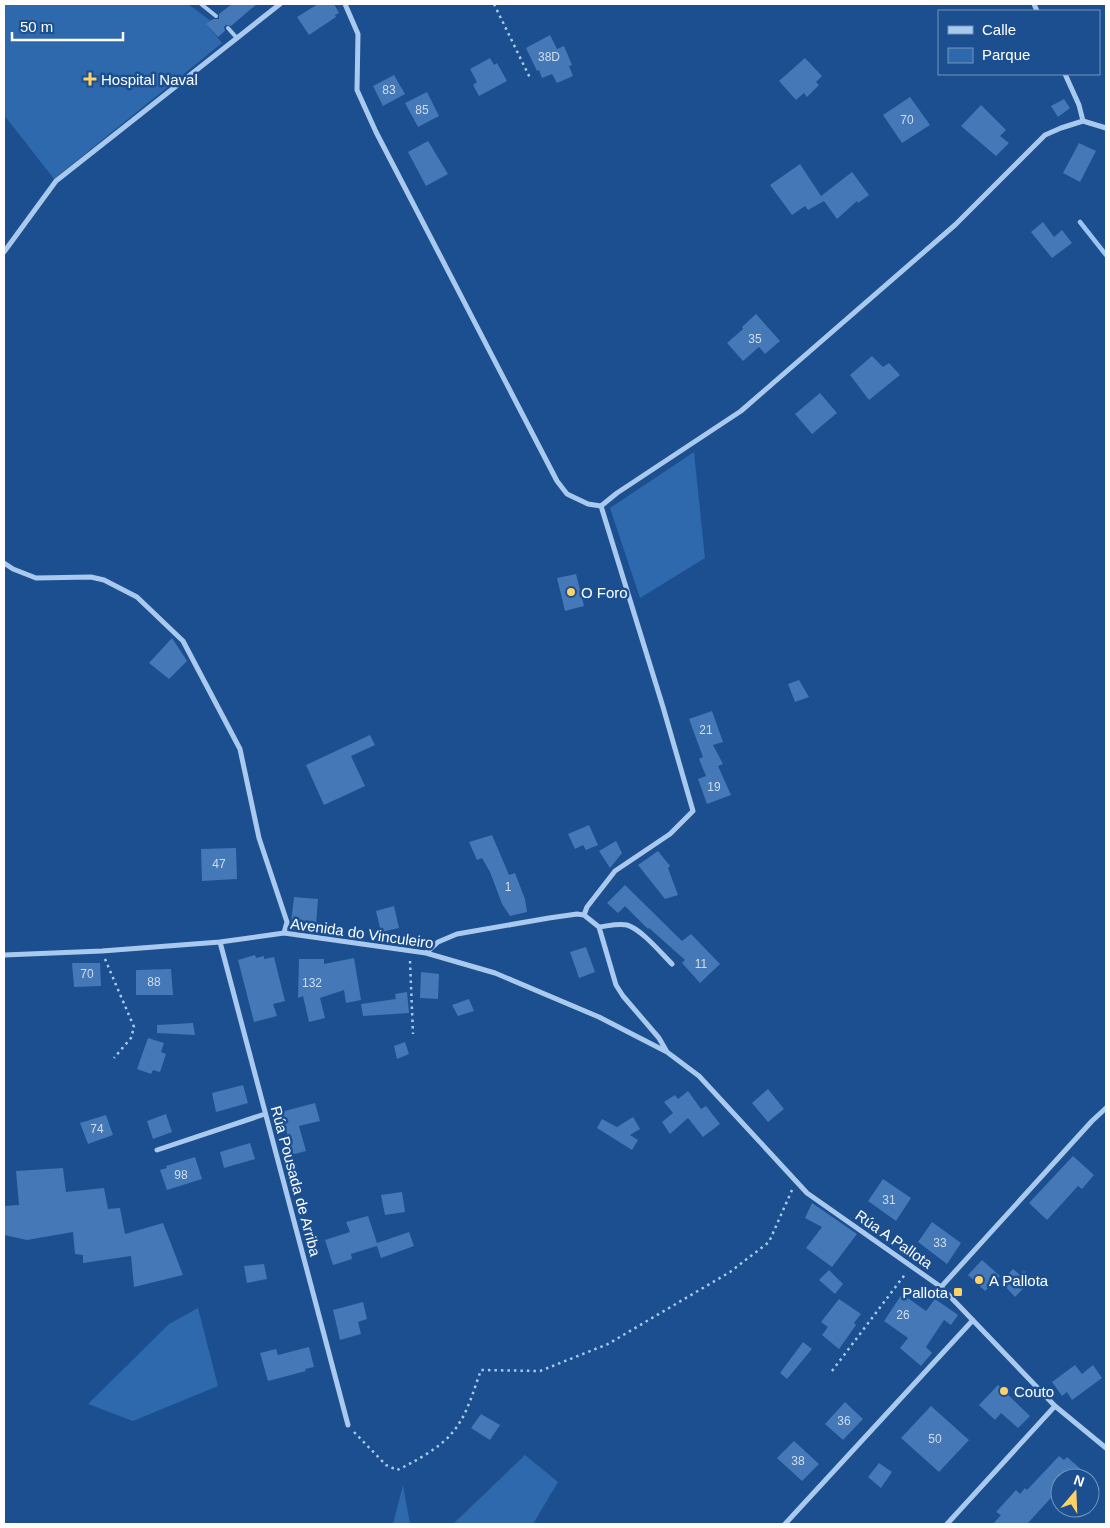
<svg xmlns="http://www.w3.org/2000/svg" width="1110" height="1528" font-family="Helvetica,sans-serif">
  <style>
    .green { fill: #2e69ad }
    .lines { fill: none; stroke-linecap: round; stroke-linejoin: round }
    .stream { stroke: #9cc4f0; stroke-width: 4.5 }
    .building { fill: #4478b7 }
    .path { stroke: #a9c9ee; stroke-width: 2.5; stroke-dasharray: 2.5 4; stroke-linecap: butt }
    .service { stroke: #a9c9ee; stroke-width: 4 }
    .minor { stroke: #a9c9ee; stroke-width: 5 }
    .poi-dot { fill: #ffd166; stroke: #1b4f8f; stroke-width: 2 }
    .labels { text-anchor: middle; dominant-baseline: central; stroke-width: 5; stroke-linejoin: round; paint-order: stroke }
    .number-label { font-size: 12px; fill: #d0dded }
    .poi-label { font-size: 15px; fill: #fff; stroke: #1b4f8f; text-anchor: start }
    .street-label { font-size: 15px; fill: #fff; stroke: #1b4f8f }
  </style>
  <rect width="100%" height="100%" fill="#1b4f8f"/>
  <path class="green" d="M 4,4 L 188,4 L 211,21 L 207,25 L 222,43 L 54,179 L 4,115 Z
    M 694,452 L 705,558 L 640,598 L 610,508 Z
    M 198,1308 L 218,1386 L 133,1421 L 88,1404 L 169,1324 Z
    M 525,1455 L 558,1482 L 533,1524 L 453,1524 Z
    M 403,1485 L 410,1524 L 393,1524 Z"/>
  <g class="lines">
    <path class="stream" d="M 1080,222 L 1106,255"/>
  </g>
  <path class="building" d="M 232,4 L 257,4 L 231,26 L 226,25 L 224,27 L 225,31 L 218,37 L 206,24 L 213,19 L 219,19 L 219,14 Z
    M 318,4 L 334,4 L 339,13 L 335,15 L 336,17 L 309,35 L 297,17 Z
    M 550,35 L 557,49 L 564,46 L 572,65 L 569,66 L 573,76 L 557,83 L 552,74 L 542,78 L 539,70 L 537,71 L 526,48 Z
    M 490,58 L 494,65 L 497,63 L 507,81 L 479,96 L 473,85 L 477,82 L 470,69 Z
    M 805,58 L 822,76 L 816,82 L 819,85 L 807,97 L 804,93 L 796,100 L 779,81 Z
    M 394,75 L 405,94 L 383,106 L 373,86 Z
    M 427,92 L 439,116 L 418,127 L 405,103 Z
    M 910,97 L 930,125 L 902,143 L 883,115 Z
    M 1064,99 L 1070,108 L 1058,117 L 1051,106 Z
    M 981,105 L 1006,130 L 1000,136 L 1009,143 L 996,156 L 961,126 Z
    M 428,141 L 448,174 L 426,186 L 408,152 Z
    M 1079,143 L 1096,151 L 1080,182 L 1063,173 Z
    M 800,164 L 821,196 L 852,172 L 869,195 L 858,203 L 857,201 L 837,219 L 824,201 L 808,210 L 805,206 L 792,215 L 770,185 Z
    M 1043,222 L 1054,237 L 1062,230 L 1072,243 L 1052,258 L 1031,232 Z
    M 756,314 L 780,341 L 765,354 L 759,347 L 743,361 L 727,343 L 743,329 L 742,327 Z
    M 872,356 L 883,367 L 889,363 L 900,375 L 869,400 L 850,375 Z
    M 820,393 L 837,413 L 812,434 L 795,414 Z
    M 576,574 L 584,606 L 565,611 L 557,578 Z
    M 172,638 L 187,661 L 169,679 L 149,663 Z
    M 799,680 L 809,697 L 795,702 L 788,684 Z
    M 712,711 L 723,742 L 713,745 L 723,764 L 718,766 L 731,795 L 707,804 L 698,779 L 706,776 L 699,759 L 703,757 L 689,719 Z
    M 370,735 L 375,745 L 351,756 L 365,786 L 324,805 L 306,765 Z
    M 589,825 L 598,845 L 586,850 L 583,845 L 575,849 L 568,834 Z
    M 492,835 L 509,875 L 515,873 L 525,899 L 527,912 L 510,916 L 502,904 L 490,872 L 482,858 L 477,860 L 469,842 Z
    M 616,841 L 622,853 L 610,868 L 599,851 Z
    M 236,848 L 237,879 L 202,881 L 201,849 Z
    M 658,851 L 670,866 L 668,868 L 678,895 L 665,899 L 638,865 Z
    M 625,885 L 682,941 L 691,934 L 720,964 L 700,983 L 682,963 L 685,960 L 649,928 L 648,929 L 625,906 L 618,913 L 607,903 Z
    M 294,897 L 318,899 L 316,925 L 291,923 Z
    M 394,906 L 399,928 L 381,932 L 376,911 Z
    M 586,947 L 595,972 L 579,978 L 570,952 Z
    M 255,955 L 256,958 L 264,956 L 264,959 L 274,957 L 285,1001 L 273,1004 L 277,1016 L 254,1022 L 238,960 Z
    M 354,958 L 361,1000 L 346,1003 L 344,990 L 320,998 L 325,1018 L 309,1022 L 303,996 L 298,998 L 299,959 L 324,959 L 324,964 Z
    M 72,963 L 100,963 L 101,986 L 74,987 Z
    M 171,969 L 173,995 L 136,995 L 136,970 Z
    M 421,972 L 439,974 L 438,999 L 420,998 Z
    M 407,992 L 409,1013 L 363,1016 L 361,1004 L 396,999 L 395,994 Z
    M 469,999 L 474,1011 L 458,1016 L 452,1005 Z
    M 193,1023 L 195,1035 L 157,1033 L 157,1025 Z
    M 148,1038 L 164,1043 L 161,1052 L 166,1054 L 160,1072 L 153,1070 L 151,1074 L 137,1069 Z
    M 405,1042 L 409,1054 L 397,1059 L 394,1046 Z
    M 243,1085 L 248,1103 L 216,1112 L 212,1093 Z
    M 768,1089 L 784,1109 L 768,1122 L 752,1103 Z
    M 688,1091 L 701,1109 L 706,1106 L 720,1124 L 703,1137 L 688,1118 L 670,1134 L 662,1122 L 673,1113 L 664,1102 L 675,1095 L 678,1099 Z
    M 315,1103 L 320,1121 L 299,1126 L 306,1151 L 291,1155 L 286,1138 L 288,1137 L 281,1112 Z
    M 166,1114 L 172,1132 L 153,1139 L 147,1121 Z
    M 106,1115 L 113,1135 L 88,1144 L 80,1123 Z
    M 633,1117 L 640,1129 L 630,1135 L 638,1140 L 632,1150 L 597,1128 L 602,1119 L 617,1127 Z
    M 250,1143 L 255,1159 L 224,1168 L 220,1152 Z
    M 1073,1156 L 1094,1175 L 1082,1189 L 1078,1186 L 1047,1220 L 1029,1203 Z
    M 195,1157 L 202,1179 L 167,1190 L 160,1170 L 167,1168 L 166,1166 Z
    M 63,1168 L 66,1192 L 104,1188 L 108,1209 L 120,1208 L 125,1234 L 163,1223 L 183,1275 L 134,1287 L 131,1256 L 83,1263 L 83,1255 L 75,1254 L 73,1232 L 27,1240 L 4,1235 L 4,1206 L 19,1205 L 16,1171 Z
    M 883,1179 L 911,1198 L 896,1221 L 868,1201 Z
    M 402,1192 L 405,1212 L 385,1215 L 381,1195 Z
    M 812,1203 L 857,1234 L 832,1267 L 806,1248 L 822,1227 L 805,1218 Z
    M 368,1216 L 377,1243 L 409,1232 L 414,1246 L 381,1258 L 377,1246 L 351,1254 L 352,1259 L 333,1265 L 325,1240 L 350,1232 L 346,1222 Z
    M 932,1222 L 961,1243 L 947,1264 L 918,1242 Z
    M 982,1260 L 1000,1276 L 985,1291 L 968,1275 Z
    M 264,1264 L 267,1279 L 247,1283 L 244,1266 Z
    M 1013,1269 L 1020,1275 L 1024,1271 L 1032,1279 L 1015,1297 L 1001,1282 Z
    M 829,1270 L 843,1284 L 835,1294 L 819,1280 Z
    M 902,1294 L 926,1311 L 935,1299 L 958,1315 L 951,1325 L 944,1320 L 926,1347 L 932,1353 L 921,1366 L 900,1348 L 908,1338 L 884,1321 Z
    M 839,1299 L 861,1314 L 854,1323 L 856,1325 L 839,1349 L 822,1335 L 828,1327 L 821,1322 Z
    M 363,1302 L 367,1319 L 358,1322 L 361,1334 L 340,1340 L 333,1310 Z
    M 803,1342 L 812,1349 L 787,1379 L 780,1373 Z
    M 309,1347 L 314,1367 L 305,1369 L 306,1371 L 268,1381 L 260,1353 L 276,1349 L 278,1355 Z
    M 1075,1365 L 1082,1374 L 1093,1365 L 1102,1378 L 1072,1400 L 1067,1392 L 1062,1396 L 1052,1382 Z
    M 998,1385 L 1030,1416 L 1018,1428 L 1001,1413 L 995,1420 L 979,1405 Z
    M 845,1402 L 863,1419 L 843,1440 L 825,1424 Z
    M 931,1406 L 969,1440 L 939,1472 L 901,1438 Z
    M 481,1414 L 500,1425 L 490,1440 L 471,1428 Z
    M 794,1441 L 819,1464 L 802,1481 L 777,1458 Z
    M 1059,1456 L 1064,1460 L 1067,1457 L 1091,1478 L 1060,1478 L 1060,1488 L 1027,1524 L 993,1524 L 1001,1515 L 996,1512 L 1016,1490 L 1020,1494 L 1025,1488 L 1027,1490 Z
    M 879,1463 L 892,1472 L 881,1488 L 868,1477 Z"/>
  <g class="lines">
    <path class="path" d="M 494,4 L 531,80
      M 105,959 L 134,1027 L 131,1038 L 114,1058
      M 410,961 L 413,1034
      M 832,1371 L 906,1273
      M 354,1432 L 386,1465 L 397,1470 C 413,1463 441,1447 452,1433 C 467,1416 473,1392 481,1370 L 540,1371 L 608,1344 L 730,1272 L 769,1242 L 792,1190"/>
    <path class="service" d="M 201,4 L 216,16
      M 228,28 L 236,37"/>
    <path class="minor" d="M 345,4 L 358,34 L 357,90 L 376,132 L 557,481 L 567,494 L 588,504 L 601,506 L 617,493 L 741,411 L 955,225 L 1045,135 L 1061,128 L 1083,121 L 1106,128
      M 1034,4 L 1037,11
      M 1065,74 L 1079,105 L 1083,121
      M 4,252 L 56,181 L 280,4
      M 4,563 L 13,569 L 36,578 L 91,577 L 104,580 L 137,597 L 183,641 L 240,749 L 259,838 L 287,922 L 284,933
      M 584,915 L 587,907 L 615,871 L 670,834 L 693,811 L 663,707 L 601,506
      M 599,927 C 608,926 618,923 627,925 C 641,929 661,953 672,964
      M 220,942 L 348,1425
      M 426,953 L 438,942 L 457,934 L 549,918 L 577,914 L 584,915 L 599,927 L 616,985 L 623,996 L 659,1038 L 667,1052
      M 4,955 L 102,951 L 220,942 L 284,933 L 426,953 L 495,973 L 599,1017 L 667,1052 L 699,1076 L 807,1193 L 941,1287 L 1055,1406 L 1106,1448
      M 157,1150 L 265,1114
      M 941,1287 L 1092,1121 L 1106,1108
      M 785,1524 L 973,1320
      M 947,1524 L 1055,1406"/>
  </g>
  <g class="poi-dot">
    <path d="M87.5 71.5h5v5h5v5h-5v5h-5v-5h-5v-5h5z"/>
    <circle cx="571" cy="592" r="5"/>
    <circle cx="979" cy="1280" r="5"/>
    <rect x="953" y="1287" width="10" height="10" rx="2.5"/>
    <circle cx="1004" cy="1391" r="5"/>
  </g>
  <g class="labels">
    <g class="number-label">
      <text x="549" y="57">38D</text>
      <text x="389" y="90">83</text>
      <text x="422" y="110">85</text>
      <text x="907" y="120">70</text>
      <text x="755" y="339">35</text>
      <text x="706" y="730">21</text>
      <text x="714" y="787">19</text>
      <text x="219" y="864">47</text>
      <text x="508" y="887">1</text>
      <text x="701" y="964">11</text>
      <text x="87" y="974">70</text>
      <text x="154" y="982">88</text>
      <text x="312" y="983">132</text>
      <text x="97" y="1129">74</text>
      <text x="181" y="1175">98</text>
      <text x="889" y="1200">31</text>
      <text x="940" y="1243">33</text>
      <text x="903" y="1315">26</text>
      <text x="844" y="1421">36</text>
      <text x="935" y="1439">50</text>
      <text x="798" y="1461">38</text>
    </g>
    <g class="poi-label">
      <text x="101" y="79">Hospital Naval</text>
      <text x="581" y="592">O Foro</text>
      <text x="989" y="1280">A Pallota</text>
      <text x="948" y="1292" text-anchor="end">Pallota</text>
      <text x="1014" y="1391">Couto</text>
    </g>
    <g class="street-label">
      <text transform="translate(362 933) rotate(8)">Avenida do Vinculeiro</text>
      <text transform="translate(296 1181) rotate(75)">Rúa Pousada de Arriba</text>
      <text transform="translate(894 1239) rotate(35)">Rúa A Pallota</text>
    </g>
  </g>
  <rect width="1110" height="1528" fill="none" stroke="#ffffff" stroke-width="10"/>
  <rect x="938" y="10" width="162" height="65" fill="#1b4f8f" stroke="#7695bc"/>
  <rect x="948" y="26" width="25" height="8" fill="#a9c9ee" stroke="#7695bc"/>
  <text x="982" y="35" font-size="15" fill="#ffffff">Calle</text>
  <rect x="948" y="48" width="25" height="15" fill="#2e69ad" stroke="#7695bc"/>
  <text x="982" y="60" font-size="15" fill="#ffffff">Parque</text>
  <g transform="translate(1075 1493) rotate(19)"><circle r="24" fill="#1b4f8f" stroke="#7695bc"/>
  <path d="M0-4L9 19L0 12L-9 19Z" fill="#ffd166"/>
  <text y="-8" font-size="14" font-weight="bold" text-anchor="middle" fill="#ffffff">N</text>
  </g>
  <path d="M12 32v8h111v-8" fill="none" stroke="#ffffff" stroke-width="2.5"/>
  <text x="20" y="32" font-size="15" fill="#ffffff" stroke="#1b4f8f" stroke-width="4" paint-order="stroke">50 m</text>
</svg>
